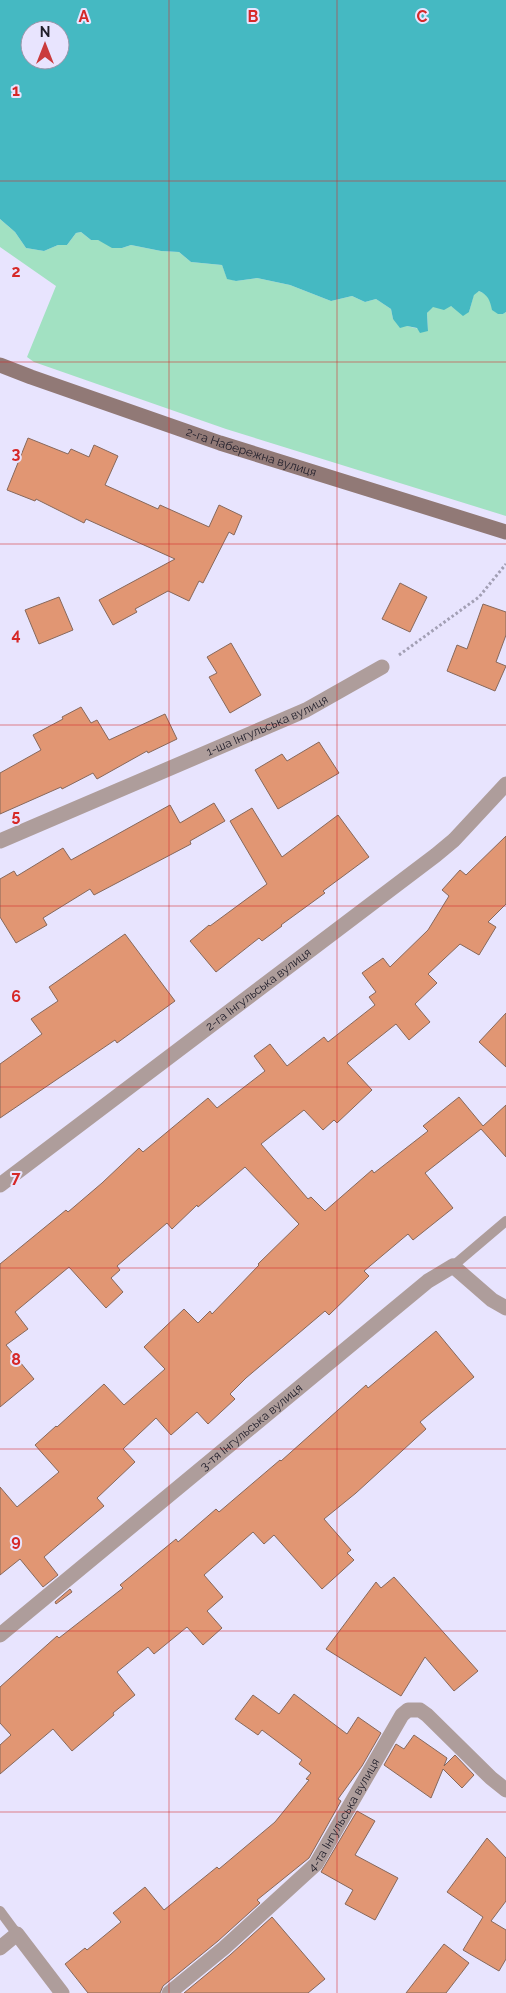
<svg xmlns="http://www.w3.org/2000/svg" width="506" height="1993" font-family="Raleway,sans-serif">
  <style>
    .green { fill: #a2e1c2 }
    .water { fill: #45b9c2; fill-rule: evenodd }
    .building { fill: #e19673; stroke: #87685b }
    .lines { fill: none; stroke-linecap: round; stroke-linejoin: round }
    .path { stroke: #a29fb4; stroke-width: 3; stroke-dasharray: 2.5 2.5; stroke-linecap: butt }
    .lane { stroke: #ae9d9b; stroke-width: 10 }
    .street { stroke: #ae9d9b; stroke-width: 15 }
    .secondary { stroke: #917976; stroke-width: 15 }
    .grid { fill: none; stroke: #d62828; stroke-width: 1; stroke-opacity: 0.55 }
    .labels { text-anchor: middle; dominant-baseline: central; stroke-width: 4; stroke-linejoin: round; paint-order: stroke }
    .street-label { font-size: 12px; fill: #201e2a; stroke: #e8e4fe }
    .grid-label { font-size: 16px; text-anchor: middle; font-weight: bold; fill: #d62828; stroke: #e8e4fe; stroke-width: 4; stroke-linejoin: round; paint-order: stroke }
  </style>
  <rect width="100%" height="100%" fill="#e8e4fe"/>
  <path class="green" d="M 0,219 L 15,232 L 26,248 L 44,251 L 58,245 L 67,245 L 76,233 L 81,232 L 91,240 L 98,240 L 122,248 L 131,245 L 161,251 L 179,252 L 191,262 L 222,265 L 227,278 L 236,281 L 257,278 L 290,285 L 331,301 L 352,296 L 365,302 L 376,299 L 391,309 L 393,319 L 407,326 L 428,331 L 427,313 L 433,306 L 451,306 L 456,309 L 469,312 L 474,294 L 479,291 L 485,294 L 503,314 L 506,312 L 506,516 L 226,429 L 34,362 L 27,357 L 56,286 L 0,247 Z"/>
  <path class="water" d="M 0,0 L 506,0 L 506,312 L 503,314 L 498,314 L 492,310 C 490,300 488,295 479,291 L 474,295 L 469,312 L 463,316 L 451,306 L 444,310 L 433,307 L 427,313 L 428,331 L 420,333 L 417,328 L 407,326 L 400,328 L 393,319 L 391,309 L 376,299 L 365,302 L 352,296 L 331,301 L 290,285 L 257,278 L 236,281 L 227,279 L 222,265 L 191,262 L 179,252 L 161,251 L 131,245 L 122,248 L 112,248 L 98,240 L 91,240 L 81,232 L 76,233 L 67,245 L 58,245 L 44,251 L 26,248 L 15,232 L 0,219 ZM 30,30 L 60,30 L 60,60 L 30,60 Z"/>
  <path class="building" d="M 28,438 L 68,454 L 71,449 L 89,457 L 94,445 L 118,456 L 105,485 L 158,509 L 160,505 L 209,527 L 219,505 L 242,516 L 234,535 L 229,532 L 203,583 L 199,581 L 189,601 L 168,591 L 135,609 L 137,612 L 113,625 L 99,600 L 175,559 L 86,519 L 84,523 L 36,499 L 35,501 L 7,490 Z
    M 400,583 L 427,597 L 410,632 L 382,619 Z
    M 59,597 L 73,630 L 39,644 L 25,610 Z
    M 483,604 L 506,612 L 506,635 L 496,662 L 506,666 L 495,691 L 447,671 L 457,645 L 467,649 Z
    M 231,643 L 261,695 L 230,713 L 209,677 L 217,673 L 207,657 Z
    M 81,707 L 91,723 L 97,720 L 109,740 L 165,714 L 177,739 L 148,753 L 147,751 L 97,779 L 93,773 L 62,789 L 61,787 L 0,814 L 0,773 L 41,750 L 33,735 L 63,719 L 62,717 Z
    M 319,742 L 339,773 L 278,809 L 255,770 L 282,754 L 287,761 Z
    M 214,803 L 225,821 L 190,841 L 191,844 L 94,895 L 90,889 L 43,918 L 47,925 L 16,943 L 0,917 L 0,879 L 14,871 L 17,876 L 63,848 L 71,860 L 170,805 L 180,823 Z
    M 252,808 L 282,857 L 338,815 L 369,857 L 323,891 L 325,893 L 281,925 L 282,926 L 262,941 L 259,938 L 216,972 L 190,941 L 209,925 L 210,926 L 267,884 L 230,821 Z
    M 506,836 L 506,904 L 488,922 L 496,927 L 479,955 L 460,944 L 428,974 L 437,983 L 415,1004 L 430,1022 L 409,1040 L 396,1024 L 347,1063 L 372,1090 L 337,1123 L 334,1120 L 323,1130 L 304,1110 L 261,1144 L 308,1199 L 311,1197 L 325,1211 L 372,1170 L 374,1173 L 428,1131 L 423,1126 L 459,1097 L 483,1126 L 506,1105 L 506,1157 L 481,1129 L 425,1173 L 453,1208 L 413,1240 L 408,1234 L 364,1271 L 369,1276 L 329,1315 L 325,1311 L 246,1378 L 230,1394 L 235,1399 L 208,1424 L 197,1412 L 171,1435 L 156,1418 L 123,1449 L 135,1462 L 97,1498 L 104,1506 L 44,1557 L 58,1575 L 43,1587 L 20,1559 L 0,1575 L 0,1487 L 17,1507 L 59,1472 L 35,1445 L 56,1426 L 57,1427 L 104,1384 L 124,1405 L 165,1369 L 144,1347 L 184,1309 L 198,1323 L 210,1311 L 212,1314 L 259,1265 L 258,1264 L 299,1224 L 245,1167 L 198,1207 L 197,1205 L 172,1229 L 167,1223 L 117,1266 L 120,1270 L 111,1278 L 123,1292 L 106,1308 L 69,1267 L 15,1312 L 28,1329 L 6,1345 L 34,1379 L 0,1407 L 0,1264 L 66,1210 L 68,1212 L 102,1183 L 139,1148 L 143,1152 L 208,1098 L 217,1108 L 265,1071 L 254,1056 L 270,1044 L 287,1066 L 324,1037 L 328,1042 L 375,1005 L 369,997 L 376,992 L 362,973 L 383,958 L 390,967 L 428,930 L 449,896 L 442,890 L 460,870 L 466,875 Z
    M 125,934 L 175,1001 L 117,1043 L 115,1040 L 0,1118 L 0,1064 L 42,1034 L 31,1019 L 58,1001 L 49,987 Z
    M 506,1013 L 506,1067 L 479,1042 Z
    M 436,1331 L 474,1377 L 420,1422 L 426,1429 L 356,1493 L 324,1519 L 351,1550 L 347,1553 L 354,1560 L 322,1589 L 274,1535 L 264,1544 L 253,1532 L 204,1575 L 223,1597 L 207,1611 L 222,1628 L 203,1645 L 187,1627 L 154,1654 L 148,1647 L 117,1672 L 135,1695 L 113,1713 L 114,1715 L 72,1751 L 53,1729 L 0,1774 L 0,1745 L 11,1735 L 0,1723 L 0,1687 L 57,1636 L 59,1638 L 123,1588 L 120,1585 L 176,1539 L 178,1542 L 216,1509 L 219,1512 L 280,1460 L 281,1461 L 366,1385 L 368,1388 Z
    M 394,1577 L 478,1671 L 454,1691 L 425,1657 L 401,1696 L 326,1649 L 376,1582 L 381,1588 Z
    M 70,1589 L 72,1592 L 56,1604 L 55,1602 Z
    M 294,1694 L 347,1734 L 358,1717 L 381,1733 L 362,1766 L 338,1799 L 341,1801 L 309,1858 L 257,1900 L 260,1903 L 218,1941 L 163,1986 L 160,1993 L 88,1993 L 65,1964 L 85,1948 L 87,1950 L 121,1922 L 113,1913 L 145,1887 L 164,1910 L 217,1867 L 219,1869 L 275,1822 L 309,1780 L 306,1779 L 311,1773 L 299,1764 L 302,1760 L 262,1730 L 258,1735 L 235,1719 L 253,1695 L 279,1714 Z
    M 414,1735 L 447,1758 L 444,1766 L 455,1755 L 474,1775 L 462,1788 L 443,1769 L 431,1798 L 384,1765 L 396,1744 L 404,1749 Z
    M 357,1811 L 375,1821 L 355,1855 L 398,1878 L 375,1920 L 345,1904 L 353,1890 L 321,1872 Z
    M 487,1838 L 506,1858 L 506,1901 L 491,1921 L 506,1930 L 506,1959 L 499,1971 L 463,1950 L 483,1917 L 447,1892 Z
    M 272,1917 L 325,1979 L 308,1993 L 184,1993 L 230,1955 Z
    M 444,1944 L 469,1963 L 446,1993 L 406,1993 Z"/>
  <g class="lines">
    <path class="path" d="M 399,655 L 479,597 L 506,564"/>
    <path class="lane" d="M 453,1266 L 506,1221
      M 0,1911 L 17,1934"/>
    <g class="street">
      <path id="s1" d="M 0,841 L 306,710 L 382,667"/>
      <path id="s2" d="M 0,1185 L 436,855 L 454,840 L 506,784"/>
      <path id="s3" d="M 0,1635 L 428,1281 L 453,1266 L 492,1300 L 506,1308"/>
      <path d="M 0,1948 L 17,1934 L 62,1993"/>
      <path id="s4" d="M 169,1993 L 224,1948 L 316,1864 L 402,1715 L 408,1710 L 420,1710 L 427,1715 L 491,1778 L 506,1790"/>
    </g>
    <path class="secondary" id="s5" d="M 0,365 L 31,377 L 220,443 L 506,532"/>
  </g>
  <path class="grid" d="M 169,0 L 169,1993M 337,0 L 337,1993M 0,181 L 506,181M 0,362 L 506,362M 0,544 L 506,544M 0,725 L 506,725M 0,906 L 506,906M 0,1087 L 506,1087M 0,1268 L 506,1268M 0,1449 L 506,1449M 0,1631 L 506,1631M 0,1812 L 506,1812"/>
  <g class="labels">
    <g class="street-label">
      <text stroke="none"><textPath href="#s5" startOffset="266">2-га Набережна вулиця</textPath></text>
      <text stroke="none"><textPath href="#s1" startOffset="291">1-ша Інгульська вулиця</textPath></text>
      <text stroke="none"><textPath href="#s2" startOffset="324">2-га Інгульська вулиця</textPath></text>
      <text stroke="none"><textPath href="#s3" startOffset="326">3-тя Інгульська вулиця</textPath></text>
      <text stroke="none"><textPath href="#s4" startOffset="252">4-та Інгульська вулиця</textPath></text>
    </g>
  </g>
  <g class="grid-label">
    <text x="84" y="22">A</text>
    <text x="253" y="22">B</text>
    <text x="422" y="22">C</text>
    <text x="16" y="96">1</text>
    <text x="16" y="277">2</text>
    <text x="16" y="459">3</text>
    <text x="16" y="640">4</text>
    <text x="16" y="821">5</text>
    <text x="16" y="1002">6</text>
    <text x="16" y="1183">7</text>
    <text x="16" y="1365">8</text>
    <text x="16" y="1546">9</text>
  </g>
  <g transform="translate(45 45)"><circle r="24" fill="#e8e4fe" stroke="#9895a9"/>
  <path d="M0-4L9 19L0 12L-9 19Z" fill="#ca3b3c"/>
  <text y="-8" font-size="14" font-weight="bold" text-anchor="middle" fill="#201e2a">N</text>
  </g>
</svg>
